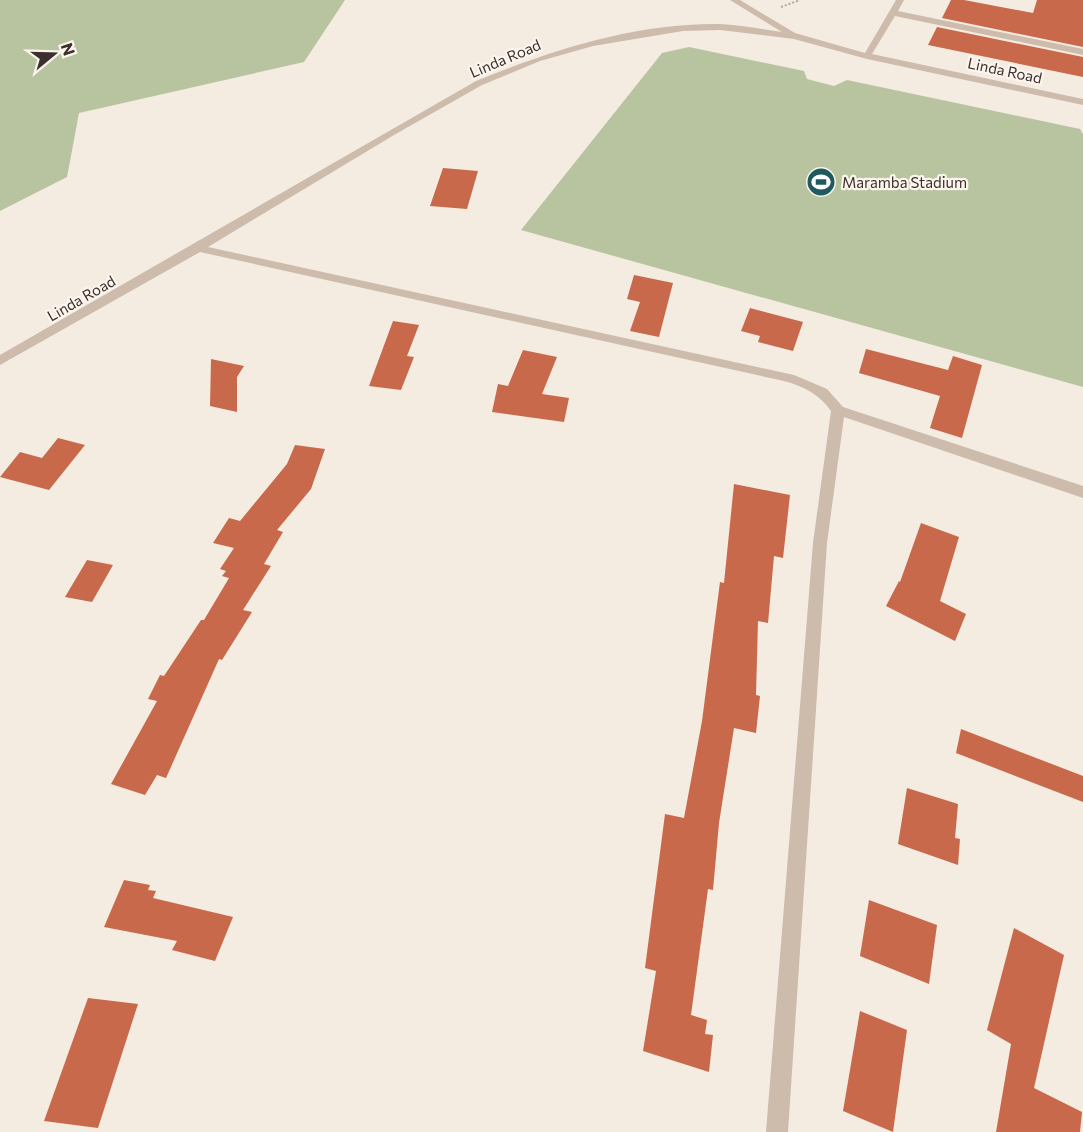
<svg xmlns="http://www.w3.org/2000/svg" width="1083" height="1132" font-family="Commissioner,sans-serif">
  <style>
    .green { fill: #b8c4a0 }
    .building { fill: #c8694b }
    .lines { fill: none; stroke-linecap: round; stroke-linejoin: round }
    .path { stroke: #b9a596; stroke-width: 2; stroke-dasharray: 2 2; stroke-linecap: butt }
    .minor { fill: #cdbbac; fill-rule: evenodd }
    .labels { text-anchor: middle; dominant-baseline: central; stroke-width: 4.5; stroke-linejoin: round; paint-order: stroke }
    .far-street-label { font-size: 15px; fill: #3b302b; stroke: #fbf5ee }
    .far-poi-label { font-size: 15px; fill: #3b302b; stroke: #fbf5ee; text-anchor: start }
  </style>
  <rect width="100%" height="100%" fill="#f4ebe1"/>
  <path class="green" d="M 0,0 L 345,0 L 304,62 L 79,113 L 67,177 L 0,211 Z
    M 689,47 L 804,71 L 807,79 L 834,86 L 847,80 L 1080,129 L 1083,134 L 1083,387 L 521,230 L 662,53 Z"/>
  <path class="building" d="M 951,0 L 964,0 L 1033,13 L 1037,0 L 1083,0 L 1083,47 L 942,18 Z
    M 937,27 L 1083,57 L 1083,77 L 928,45 Z
    M 443,168 L 478,171 L 467,209 L 430,206 Z
    M 634,275 L 673,283 L 659,337 L 630,331 L 640,302 L 627,299 Z
    M 750,308 L 803,322 L 793,351 L 758,342 L 760,336 L 741,331 Z
    M 393,321 L 419,325 L 407,356 L 414,357 L 401,390 L 369,386 Z
    M 866,349 L 948,370 L 953,356 L 982,365 L 962,438 L 930,428 L 940,396 L 859,373 Z
    M 523,350 L 557,357 L 542,394 L 569,398 L 564,422 L 492,412 L 498,384 L 508,386 Z
    M 211,359 L 244,366 L 237,377 L 237,412 L 210,406 Z
    M 58,438 L 85,445 L 49,490 L 0,477 L 20,452 L 42,458 Z
    M 295,445 L 325,449 L 311,489 L 277,530 L 283,532 L 264,564 L 271,566 L 243,610 L 252,612 L 222,660 L 219,659 L 166,778 L 157,775 L 145,795 L 111,784 L 157,701 L 148,699 L 160,675 L 164,676 L 201,620 L 204,620 L 229,578 L 222,576 L 226,571 L 220,569 L 234,548 L 213,543 L 229,518 L 240,521 L 287,464 Z
    M 734,484 L 790,495 L 783,558 L 774,556 L 768,623 L 758,621 L 756,695 L 760,696 L 756,733 L 734,728 L 719,823 L 713,890 L 708,889 L 691,1015 L 707,1020 L 705,1034 L 713,1035 L 709,1072 L 643,1051 L 656,971 L 645,968 L 665,814 L 684,818 L 702,721 L 720,582 L 724,583 Z
    M 921,523 L 959,537 L 940,601 L 966,614 L 955,641 L 886,606 L 899,581 L 900,582 Z
    M 87,560 L 113,565 L 92,602 L 65,597 Z
    M 961,729 L 1083,776 L 1083,802 L 956,753 Z
    M 907,788 L 958,804 L 955,838 L 960,839 L 958,865 L 898,844 Z
    M 124,880 L 150,885 L 148,890 L 156,891 L 153,898 L 233,917 L 215,961 L 172,950 L 177,941 L 104,927 Z
    M 869,900 L 937,925 L 929,984 L 860,956 Z
    M 1014,928 L 1064,955 L 1034,1088 L 1082,1112 L 1080,1132 L 996,1132 L 1011,1044 L 987,1030 Z
    M 88,998 L 138,1004 L 98,1128 L 44,1121 Z
    M 860,1011 L 907,1030 L 893,1132 L 843,1111 Z"/>
  <g class="lines">
    <path class="path" d="M 781,7 L 800,0"/>
    <path class="minor" d="M 730,0 L 740,0 L 795,33 L 865,53 L 896,0 L 904,0 L 898,11 L 1083,49 L 1083,55 L 895,16 L 872,54 L 1083,99 L 1083,105 L 867,59 L 794,39 L 720,30 L 683,31 L 593,46 L 540,61 L 482,85 L 394,135 L 208,247 L 794,375 L 827,389 L 843,407 L 1083,486 L 1083,498 L 844,417 L 827,543 L 788,1132 L 766,1132 L 813,543 L 831,411 C 819,394 803,386 784,381 L 200,252 L 0,365 L 0,355 L 476,81 C 552,50 635,23 719,24 C 740,25 761,29 782,32 Z"/>
  </g>
  <defs>
    <g id="stadium-disc" transform="scale(1.5)"><circle r="9.5" fill="#1f5a5e" stroke="#fbf5ee"/><path d="M0-5a6.5 5 0 1 0 0 10a6.5 5 0 1 0 0-10ZM-3.5-1.8h7v3.6h-7Z" fill="#fff"/></g>
  </defs>
  <g fill-rule="evenodd">
    <use href="#stadium-disc" x="821" y="182"/>
  </g>
  <g class="labels">
    <g class="far-street-label">
      <text transform="translate(505 58) rotate(-23)">Linda Road</text>
      <text transform="translate(1005 70) rotate(12)">Linda Road</text>
      <text transform="translate(81 298) rotate(-30)">Linda Road</text>
    </g>
    <g class="far-poi-label">
      <text x="842" y="182">Maramba Stadium</text>
    </g>
  </g>
  <g transform="translate(54 54) rotate(71)" stroke="#fbf5ee" stroke-width="4.5" paint-order="stroke">
  <path d="M0-4.5L10 22L0 15L-10 22Z" fill="#3b302b"/>
  <text y="-9" font-size="16" font-weight="bold" text-anchor="middle" fill="#3b302b">N</text>
  </g>
</svg>
